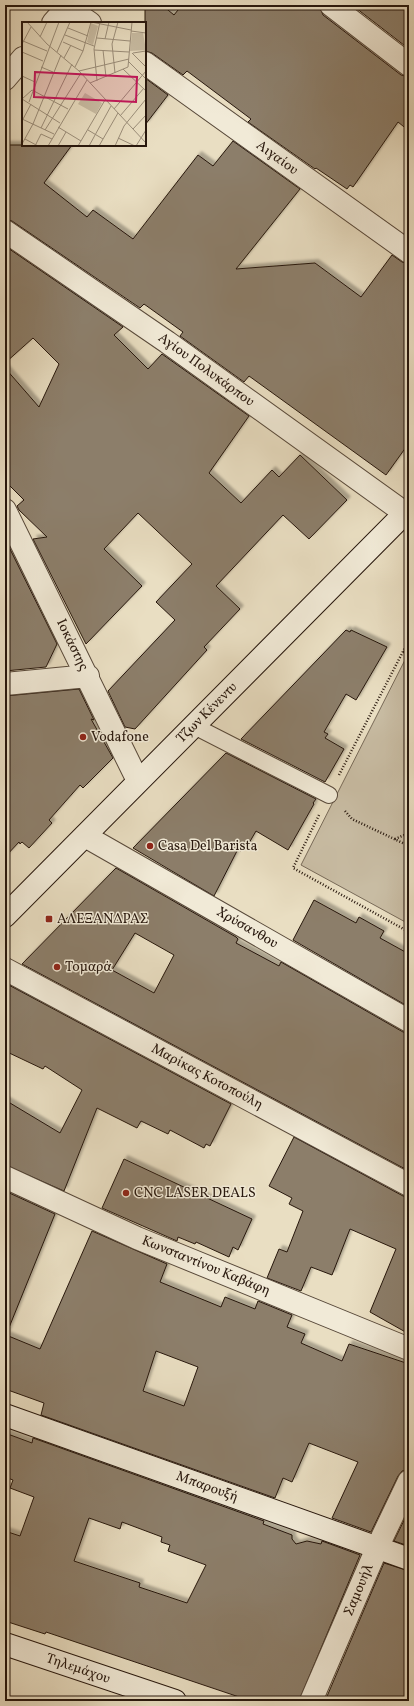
<svg xmlns="http://www.w3.org/2000/svg" width="414" height="1706" font-family="Vollkorn,serif">
  <style>
    .green { fill: #c8bca3; stroke: #786a58 }
    .building { fill: #8c7e6b; stroke: #27170d; fill-rule: evenodd; filter: url(#shadow) }
    .lines { fill: none; stroke-linecap: round; stroke-linejoin: round }
    .lane-casing { stroke: #58493a; stroke-width: 18 }
    .street-casing { stroke: #58493a; stroke-width: 24 }
    .secondary-casing { stroke: #27170d; stroke-width: 24 }
    .path { stroke: #27170d; stroke-width: 2.5; stroke-dasharray: 1 2; stroke-linecap: butt }
    .lane { stroke: #f1ead7; stroke-width: 16 }
    .street { stroke: #f1ead7; stroke-width: 22 }
    .secondary { stroke: #f1ead7; stroke-width: 22 }
    .poi-dot { fill: #8f2418; stroke: #f1ead7; stroke-width: 1.5 }
    .labels { text-anchor: middle; dominant-baseline: central; stroke-width: 3; stroke-linejoin: round; paint-order: stroke }
    .street-label { font-size: 14px; fill: #27170d; stroke: #f1ead7 }
    .poi-label { font-size: 14px; fill: #27170d; stroke: #f1ead7; text-anchor: start }
    .inset-road { fill: none; stroke: #9b8e7a; stroke-width: 1 }
    .view { fill: #c2185b; fill-opacity: 0.15; stroke: #c2185b; stroke-width: 2 }
    .inset-edge { fill: none; stroke: #27170d; stroke-width: 2 }
  </style>
  <defs>
    <filter id="shadow"><feDropShadow dx="3.5" dy="-3.5" stdDeviation="1" flood-color="#0004"/></filter>
  </defs>
  <rect width="100%" height="100%" fill="#e9dec2"/>
  <filter id="stains"><feTurbulence type="fractalNoise" baseFrequency=".005" numOctaves="4"/><feColorMatrix values="0 0 0 0 .2 0 0 0 0 .09 0 0 0 0 .02 0 0 0 .5 -.17"/></filter>
  <radialGradient id="worn" r=".72"><stop offset=".6" stop-color="#630" stop-opacity="0"/><stop offset="1" stop-color="#630" stop-opacity=".3"/></radialGradient>
  <path class="green" d="M 409,652 L 409,924 L 301,865 Z"/>
  <path class="building" d="M 145,5 L 162,5 L 174,15 L 182,5 L 319,5 L 323,15 L 401,75 L 409,77 L 405,84 L 409,88 L 409,131 L 398,122 L 353,187 L 350,185 L 347,189 L 316,168 L 315,169 L 248,122 L 251,119 L 187,71 L 183,75 L 152,53 L 145,51 Z
    M 352,5 L 409,5 L 409,49 Z
    M 145,78 L 168,95 L 145,125 Z
    M 233,141 L 300,189 L 236,269 L 315,263 L 361,297 L 392,255 L 402,262 L 409,264 L 409,443 L 386,475 L 249,376 L 244,382 L 180,336 L 183,332 L 144,304 L 140,308 L 12,221 L 5,219 L 5,145 L 72,145 L 44,183 L 87,217 L 93,210 L 133,239 L 198,155 L 213,166 Z
    M 5,246 L 123,327 L 114,335 L 148,369 L 162,354 L 249,416 L 209,473 L 241,503 L 272,470 L 279,477 L 300,455 L 347,500 L 309,539 L 283,515 L 216,586 L 240,609 L 204,647 L 207,650 L 135,729 L 125,727 L 108,691 L 175,620 L 156,602 L 192,564 L 138,513 L 104,549 L 142,586 L 86,644 L 33,539 L 47,537 L 19,510 L 17,506 L 24,500 L 5,481 L 5,368 L 39,407 L 59,364 L 33,338 L 5,363 Z
    M 7,543 L 57,644 L 46,667 L 5,671 L 5,544 Z
    M 346,630 L 350,632 L 351,630 L 387,647 L 356,700 L 346,694 L 324,732 L 328,734 L 325,738 L 344,749 L 325,782 L 241,739 Z
    M 79,689 L 94,720 L 91,719 L 113,758 L 83,788 L 80,785 L 49,820 L 52,823 L 29,848 L 22,842 L 20,844 L 19,842 L 5,857 L 5,696 Z
    M 226,753 L 316,799 L 313,803 L 314,804 L 288,850 L 256,831 L 245,850 L 243,848 L 241,851 L 238,849 L 214,896 L 133,848 Z
    M 116,868 L 236,937 L 238,939 L 236,943 L 279,966 L 281,962 L 403,1032 L 409,1033 L 409,1171 L 22,964 ZM 135,933 L 174,955 L 154,993 L 112,970 Z
    M 314,900 L 356,923 L 359,917 L 384,931 L 380,938 L 409,954 L 409,1007 L 293,940 Z
    M 5,983 L 231,1104 L 210,1146 L 206,1144 L 204,1148 L 170,1130 L 168,1134 L 141,1121 L 137,1128 L 97,1108 L 64,1191 L 5,1165 L 5,1100 L 60,1133 L 82,1090 L 45,1066 L 43,1069 L 5,1051 Z
    M 294,1137 L 403,1196 L 409,1197 L 409,1334 L 370,1312 L 396,1249 L 350,1229 L 332,1275 L 311,1267 L 301,1291 L 267,1278 L 279,1249 L 287,1252 L 303,1211 L 289,1204 L 292,1198 L 269,1186 Z
    M 124,1159 L 252,1219 L 238,1250 L 233,1247 L 229,1257 L 196,1242 L 195,1244 L 178,1237 L 177,1241 L 102,1208 Z
    M 5,1191 L 55,1214 L 6,1335 L 40,1349 L 92,1231 L 167,1264 L 160,1282 L 221,1307 L 225,1297 L 255,1309 L 258,1301 L 292,1315 L 287,1327 L 305,1334 L 301,1343 L 342,1361 L 349,1344 L 409,1364 L 409,1469 L 402,1471 L 398,1476 L 371,1532 L 332,1518 L 358,1462 L 309,1443 L 292,1482 L 283,1478 L 275,1498 L 41,1415 L 44,1403 L 5,1389 ZM 156,1351 L 198,1367 L 184,1406 L 143,1391 Z
    M 5,1433 L 32,1443 L 33,1438 L 264,1521 L 263,1524 L 292,1535 L 292,1539 L 296,1544 L 307,1541 L 321,1544 L 322,1541 L 360,1555 L 299,1701 L 251,1701 L 46,1632 L 45,1634 L 5,1621 L 5,1531 L 20,1536 L 34,1497 L 10,1488 L 13,1480 L 5,1477 ZM 89,1518 L 120,1529 L 122,1522 L 162,1537 L 161,1542 L 170,1545 L 168,1551 L 206,1565 L 187,1603 L 139,1587 L 140,1583 L 74,1561 Z
    M 409,1510 L 409,1546 L 394,1541 Z
    M 384,1563 L 409,1571 L 409,1701 L 325,1701 Z"/>
  <g class="lines">
    <g class="lane-casing">
      <path id="lane" d="M 194,726 L 329,795"/>
    </g>
    <g class="street-casing">
      <path id="street" d="M 64,5 L 90,23
        M 331,5 L 409,65
        M 53,23 L 69,5
        M 145,63 L 409,252
        M 5,79 L 23,58
        M 5,231 L 167,342 L 409,516
        M 5,510 L 138,781
        M 5,684 L 88,676
        M 85,836 L 409,1021
        M 5,969 L 409,1185
        M 5,1177 L 137,1238 L 409,1349
        M 311,1701 L 377,1548 L 409,1481"/>
    </g>
    <g class="secondary-casing">
      <path id="secondary" d="M 5,916 L 409,509
        M 5,1415 L 409,1559
        M 5,1644 L 175,1701"/>
    </g>
    <path class="path" d="M 403,652 L 409,652
      M 339,775 L 409,640
      M 345,811 L 352,819 L 409,846
      M 319,815 L 293,868 L 409,932
      M 395,839 L 409,833"/>
    <use href="#lane" class="lane"/>
    <use href="#street" class="street"/>
    <use href="#secondary" class="secondary"/>
  </g>
  <g class="poi-dot">
    <circle cx="83" cy="737" r="4"/>
    <circle cx="150" cy="846" r="4"/>
    <rect x="45" y="915" width="8" height="8" rx="2"/>
    <circle cx="57" cy="967" r="4"/>
    <circle cx="126" cy="1193" r="4"/>
  </g>
  <g class="labels">
    <g class="street-label">
      <text transform="translate(277 158) rotate(36)">Αιγαίου</text>
      <text transform="translate(206 370) rotate(36)">Αγίου Πολυκάρπου</text>
      <text transform="translate(72 645) rotate(64)">Ιοκάστης</text>
      <text transform="translate(207 713) rotate(-45)">Τζων Κένεντυ</text>
      <text transform="translate(247 928) rotate(30)">Χρύσανθου</text>
      <text transform="translate(207 1077) rotate(28)">Μαρίκας Κοτοπούλη</text>
      <text transform="translate(206 1266) rotate(22)">Κωνσταντίνου Καβάφη</text>
      <text transform="translate(207 1487) rotate(20)">Μπαρουξή</text>
      <text transform="translate(359 1590) rotate(-67)">Σαμουήλ</text>
      <text transform="translate(78 1669) rotate(19)">Τηλεμάχου</text>
    </g>
    <g class="poi-label">
      <text x="91" y="737">Vodafone</text>
      <text x="158" y="846">Casa Del Barista</text>
      <text x="57" y="919">ΑΛΕΞΑΝΔΡΑΣ</text>
      <text x="65" y="967">Τομαρά</text>
      <text x="134" y="1193">CNC LASER DEALS</text>
    </g>
  </g>
  <g transform="translate(22 22)">
    <rect width="124" height="124" fill="#e9dec2"/>
    <path d="M 69,1 L 76,4 L 71,23 L 65,20 ZM 110,11 L 121,11 L 124,28 L 108,29 ZM 63,71 L 80,81 L 74,92 L 56,82 Z" fill="#c8bca3"/>
    <path class="inset-road" d="M 5,0 L 25,22 L 57,49 L 124,121M 69,0 L 109,8M 46,6 L 66,14M 109,9 L 124,11M 43,13 L 72,24M 18,15 L 25,0M 75,16 L 108,19M 83,17 L 87,0M 1,19 L 25,29M 41,20 L 61,29M 0,22 L 9,5M 72,28 L 107,30M 81,28 L 84,55M 0,30 L 21,39M 35,30 L 48,0M 110,31 L 124,45M 111,31 L 124,29M 42,36 L 49,23M 106,39 L 124,57M 19,45 L 31,50M 53,45 L 61,29 L 69,0M 101,47 L 124,69M 57,49 L 107,37M 93,51 L 90,22 L 96,0M 0,54 L 13,60M 75,59 L 72,27 L 78,0M 68,61 L 106,45 L 110,0M 10,68 L 46,87M 0,77 L 38,101M 0,77 L 10,68M 7,80 L 37,0M 92,87 L 124,49M 98,94 L 122,66M 0,97 L 32,112M 0,99 L 9,82M 36,105 L 59,119M 19,106 L 50,42M 111,107 L 124,93M 23,108 L 59,51M 66,108 L 81,117M 96,116 L 113,124M 3,117 L 16,124M 0,122 L 11,102 L 39,33M 13,124 L 19,112 L 30,117M 26,124 L 65,58M 36,124 L 44,110M 56,124 L 83,78M 67,124 L 89,84M 77,124 L 96,91M 93,124 L 102,104 L 124,77M 114,124 L 124,108"/>
    <path class="view" d="M 13,50 L 115,55 L 114,80 L 12,75 Z"/>
    <rect width="124" height="124" class="inset-edge"/>
  </g>
  <rect width="414" height="1706" fill="none" stroke="#e9dec2" stroke-width="20"/>
  <rect x="6" y="6" width="402" height="1694" fill="none" stroke="#27170d" stroke-width="2"/>
  <rect x="10" y="10" width="394" height="1686" fill="none" stroke="#27170d"/>
  <rect width="100%" height="100%" filter="url(#stains)"/>
  <rect width="100%" height="100%" fill="url(#worn)"/>
</svg>
